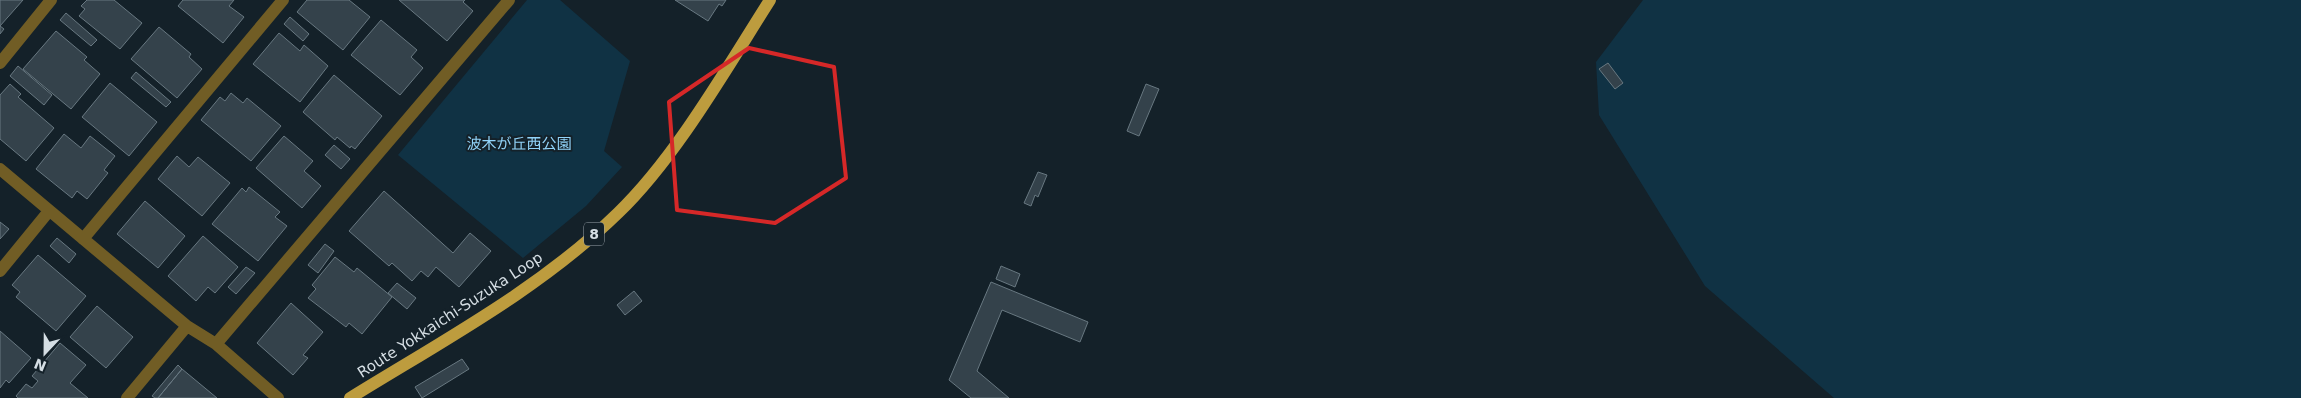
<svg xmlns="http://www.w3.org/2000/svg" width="2301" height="398" font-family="'DejaVu Sans','Noto Sans JP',sans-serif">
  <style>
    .green { fill: #103244 }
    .building { fill: #34424b; stroke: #687881 }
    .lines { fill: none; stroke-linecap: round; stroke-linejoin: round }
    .street { stroke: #715d25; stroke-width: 12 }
    .primary { stroke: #bd9c3e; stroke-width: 12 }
    .marked { fill: none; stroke: #d62828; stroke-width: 4; stroke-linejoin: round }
    .labels { text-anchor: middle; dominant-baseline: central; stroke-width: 4; stroke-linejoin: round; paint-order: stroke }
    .shield { fill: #142129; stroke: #9ba5ac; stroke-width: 1 }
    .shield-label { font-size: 14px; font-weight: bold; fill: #d5dee4 }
    .park-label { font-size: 15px; fill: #91d3f9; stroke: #142129 }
    .street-label { font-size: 15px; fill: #d5dee4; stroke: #142129 }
  </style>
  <rect width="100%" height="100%" fill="#142129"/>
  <path class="green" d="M 527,0 L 560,0 L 630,61 L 604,151 L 622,167 L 586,206 L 523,258 L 398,155 Z
    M 1643,0 L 2301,0 L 2301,398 L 1834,398 L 1705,286 L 1599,115 L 1596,62 Z"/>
  <path class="building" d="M 0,0 L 23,0 L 0,26 L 4,29 L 0,34 Z
    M 87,0 L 114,0 L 142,23 L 120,49 L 79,16 L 85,9 L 81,6 Z
    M 183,0 L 234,0 L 229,6 L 244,17 L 223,43 L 178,6 Z
    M 307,0 L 349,0 L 370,17 L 343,50 L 297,12 Z
    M 399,0 L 465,0 L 463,2 L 473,11 L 447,41 Z
    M 675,0 L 726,0 L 722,6 L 719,4 L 708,21 Z
    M 66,13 L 97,40 L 91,46 L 60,20 Z
    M 290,17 L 309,34 L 303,41 L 284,24 Z
    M 381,20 L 417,50 L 411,57 L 423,68 L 400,95 L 351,55 Z
    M 159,27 L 191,54 L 189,57 L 202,69 L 177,98 L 131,59 Z
    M 56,31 L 87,57 L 84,60 L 100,74 L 71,109 L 23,69 Z
    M 279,33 L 300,51 L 304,45 L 328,66 L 300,102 L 253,64 Z
    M 1608,63 L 1623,83 L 1615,89 L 1599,69 Z
    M 18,66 L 52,95 L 44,105 L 10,76 Z
    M 136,72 L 171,102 L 166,107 L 131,78 Z
    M 334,75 L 382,116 L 355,149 L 351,146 L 350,148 L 337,137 L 335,140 L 303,112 Z
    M 110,83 L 157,122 L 129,156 L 82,117 Z
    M 10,84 L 21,94 L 18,97 L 54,128 L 26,161 L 0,139 L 0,95 Z
    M 1146,84 L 1159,89 L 1139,136 L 1127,131 Z
    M 231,93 L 243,103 L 247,98 L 281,126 L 251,161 L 201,120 L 220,97 L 225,101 Z
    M 64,134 L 81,148 L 90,136 L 115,156 L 104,170 L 108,173 L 87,199 L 77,191 L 72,198 L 36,169 Z
    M 284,136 L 313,161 L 304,171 L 321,186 L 302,208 L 256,168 Z
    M 334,145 L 350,159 L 341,169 L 325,155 Z
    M 177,156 L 189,167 L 198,157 L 230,183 L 202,216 L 158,179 Z
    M 1038,172 L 1047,175 L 1038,197 L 1035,195 L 1031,206 L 1024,203 Z
    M 249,187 L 280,212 L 275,217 L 287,226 L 258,261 L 212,224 L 242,188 L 246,192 Z
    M 384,191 L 453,253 L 470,233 L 491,251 L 459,287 L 436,267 L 428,277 L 421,271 L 412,281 L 392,263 L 389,266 L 349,231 Z
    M 145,201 L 185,236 L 158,268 L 117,234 Z
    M 0,222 L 9,229 L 0,239 Z
    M 203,236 L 238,267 L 215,293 L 208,287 L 196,301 L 168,276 Z
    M 57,238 L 76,254 L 69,263 L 50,246 Z
    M 325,244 L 334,251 L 318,273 L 308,265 Z
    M 38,255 L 86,296 L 56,331 L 16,297 L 20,292 L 12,285 Z
    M 335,257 L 354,272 L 357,268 L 392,297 L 362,334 L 349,323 L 346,327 L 308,298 L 316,289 L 312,285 Z
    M 1001,266 L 1020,274 L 1015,287 L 996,279 Z
    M 246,267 L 255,273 L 236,294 L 228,287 Z
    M 991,282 L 1088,322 L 1080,342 L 1002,310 L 977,371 L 1009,398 L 971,398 L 949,380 Z
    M 397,283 L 416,298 L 407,309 L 388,293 Z
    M 634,291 L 642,301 L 625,315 L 617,305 Z
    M 291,303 L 323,332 L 303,355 L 308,358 L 293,375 L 257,343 Z
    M 97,306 L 133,337 L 106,368 L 70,337 Z
    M 0,331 L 31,358 L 9,383 L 6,380 L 0,388 Z
    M 60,343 L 86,365 L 70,383 L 88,398 L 18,398 L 16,396 L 26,384 L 32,388 L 38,381 L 32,376 Z
    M 462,359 L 469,369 L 422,398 L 415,387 Z
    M 178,365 L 182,369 L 158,398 L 155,398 L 152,396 Z
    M 182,369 L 217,398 L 158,398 Z"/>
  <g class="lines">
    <path class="street" d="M 0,63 L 51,0
      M 0,169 L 187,326 L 216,344 L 278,398
      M 83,239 L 283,0
      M 0,271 L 49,211
      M 216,344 L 509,0
      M 127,398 L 187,326"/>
    <path class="primary" d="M 350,398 C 442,341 540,289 618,213 C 676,157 726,69 770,0"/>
  </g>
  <path class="marked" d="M 749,48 L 834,67 L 846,178 L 775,223 L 677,210 L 669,102 Z"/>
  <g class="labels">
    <rect class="shield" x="584" y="222.5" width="20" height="23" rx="4"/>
    <g class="shield-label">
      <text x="594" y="234">8</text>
    </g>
    <g class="park-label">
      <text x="519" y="144">波木が丘西公園</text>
    </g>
    <g class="street-label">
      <text transform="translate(450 315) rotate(-33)">Route Yokkaichi-Suzuka Loop</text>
    </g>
  </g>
  <g transform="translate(45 353) rotate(202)" stroke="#142129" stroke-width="4" paint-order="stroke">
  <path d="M0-4L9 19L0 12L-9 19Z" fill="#d5dee4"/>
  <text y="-8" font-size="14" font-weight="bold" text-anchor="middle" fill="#d5dee4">N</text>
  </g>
</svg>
